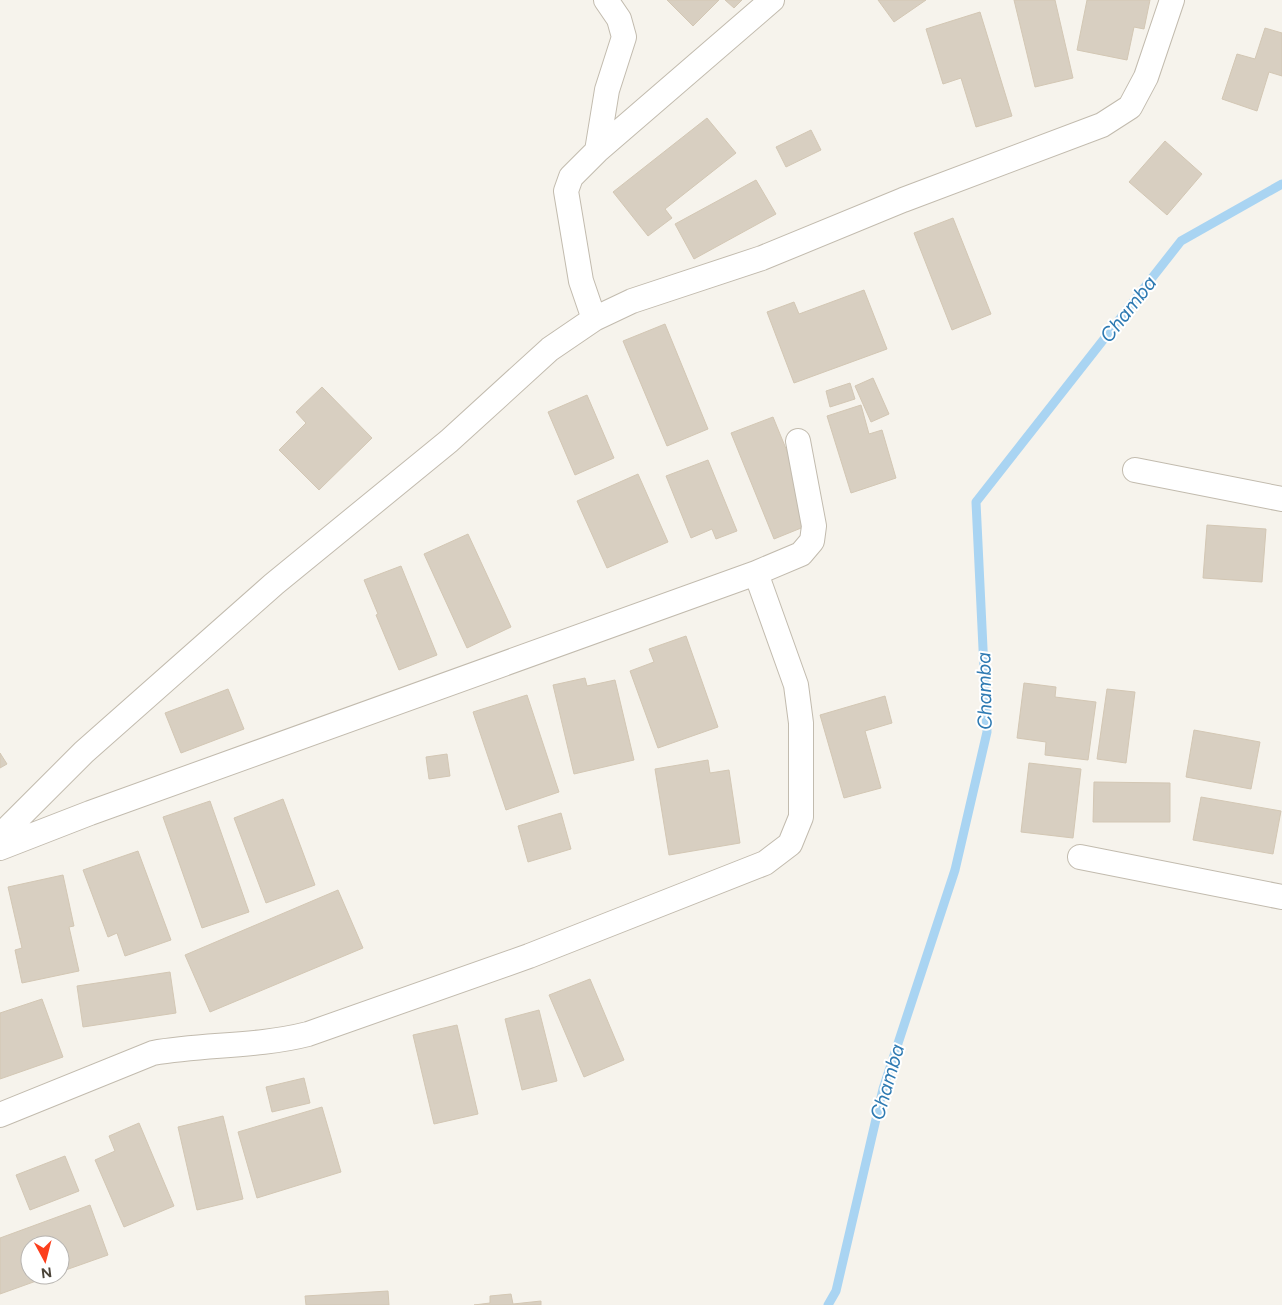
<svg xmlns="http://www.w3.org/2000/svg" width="1282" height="1305" font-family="Figtree,sans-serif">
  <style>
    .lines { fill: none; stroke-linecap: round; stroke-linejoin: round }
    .stream { stroke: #a9d4f2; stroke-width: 9 }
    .building { fill: #d8cfc1; stroke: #d3c7b4 }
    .street-casing { stroke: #c2bbae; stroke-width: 26 }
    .street { stroke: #fff; stroke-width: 24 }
    .labels { text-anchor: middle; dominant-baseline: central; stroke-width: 4; stroke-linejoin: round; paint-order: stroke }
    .water-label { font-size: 20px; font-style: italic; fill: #2e7ab2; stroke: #fff }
  </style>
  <rect width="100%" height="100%" fill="#f6f3ec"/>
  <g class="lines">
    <path class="stream" d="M 828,1305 L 836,1291 L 883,1089 L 955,870 L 987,732 L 976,502 L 1181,241 L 1282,184"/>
  </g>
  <path class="building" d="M 667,0 L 719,0 L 693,26 Z
    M 725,0 L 742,0 L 734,8 Z
    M 878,0 L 926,0 L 894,22 Z
    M 1014,0 L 1055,0 L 1073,78 L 1035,87 Z
    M 1087,0 L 1150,0 L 1144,29 L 1134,27 L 1127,60 L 1077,50 Z
    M 980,12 L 1012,116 L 976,127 L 961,78 L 943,84 L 926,29 Z
    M 1265,28 L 1282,33 L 1282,76 L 1269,72 L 1257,111 L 1222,99 L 1237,54 L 1255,59 Z
    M 707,118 L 736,153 L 665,209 L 672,218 L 648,236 L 613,192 Z
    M 811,130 L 821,150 L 786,167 L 776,147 Z
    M 1165,141 L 1202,174 L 1167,215 L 1129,182 Z
    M 756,180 L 776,214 L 694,259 L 675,224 Z
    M 953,218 L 991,314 L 952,330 L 914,233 Z
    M 864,290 L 887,349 L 794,383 L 767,312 L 794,302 L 799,314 Z
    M 665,324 L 708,429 L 667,446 L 623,341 Z
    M 873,378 L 889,414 L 871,422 L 855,386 Z
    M 850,383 L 855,399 L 830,407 L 826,391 Z
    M 322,387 L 372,438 L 319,490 L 279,450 L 306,423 L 296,412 Z
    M 587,395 L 614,458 L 575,475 L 548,412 Z
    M 861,405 L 869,434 L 882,430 L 896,478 L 851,493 L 827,416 Z
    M 773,417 L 816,522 L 774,539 L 731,433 Z
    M 708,460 L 737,531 L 716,539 L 712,529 L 691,538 L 666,476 Z
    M 638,474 L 668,542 L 607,568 L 577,501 Z
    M 1207,525 L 1266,529 L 1262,582 L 1203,578 Z
    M 468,534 L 511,627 L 467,648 L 424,554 Z
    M 401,566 L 437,655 L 399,670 L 376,615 L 378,614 L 364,580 Z
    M 686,636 L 718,727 L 658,748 L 630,671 L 654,662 L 649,649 Z
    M 585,678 L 587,686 L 615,680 L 634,760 L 574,774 L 553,685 Z
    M 1024,683 L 1056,687 L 1055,697 L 1096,702 L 1088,760 L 1045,755 L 1046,742 L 1017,738 Z
    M 228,689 L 244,729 L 181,753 L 165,713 Z
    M 1107,689 L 1135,692 L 1126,763 L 1097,759 Z
    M 527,695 L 559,792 L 506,810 L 473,712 Z
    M 885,696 L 892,723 L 865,731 L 881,788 L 844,798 L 820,715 Z
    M 1194,730 L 1260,742 L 1251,789 L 1186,777 Z
    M 0,753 L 7,764 L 0,768 Z
    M 447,754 L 450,776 L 429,779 L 426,757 Z
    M 708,760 L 710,773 L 729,770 L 740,843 L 669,855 L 655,769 Z
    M 1029,763 L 1081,769 L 1073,838 L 1021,832 Z
    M 1094,782 L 1170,783 L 1170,822 L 1093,822 Z
    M 1201,797 L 1281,811 L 1273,854 L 1193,840 Z
    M 283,799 L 315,885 L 266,903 L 234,818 Z
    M 210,801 L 249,912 L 202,928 L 163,817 Z
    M 561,813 L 571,849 L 528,862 L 518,826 Z
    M 138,851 L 171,940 L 125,956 L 117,933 L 108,937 L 83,870 Z
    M 63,875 L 74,926 L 69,927 L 79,971 L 22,983 L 15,950 L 22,948 L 8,887 Z
    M 338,890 L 363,948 L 210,1012 L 185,955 Z
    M 170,972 L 176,1013 L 83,1027 L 77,986 Z
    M 590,979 L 624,1060 L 584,1077 L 549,995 Z
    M 42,999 L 63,1057 L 0,1079 L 0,1013 Z
    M 539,1010 L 557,1081 L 522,1090 L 505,1019 Z
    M 457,1025 L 478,1114 L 434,1124 L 413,1035 Z
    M 304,1078 L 310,1103 L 272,1112 L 266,1087 Z
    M 322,1107 L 341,1172 L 257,1198 L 238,1132 Z
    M 223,1116 L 243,1199 L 197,1210 L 178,1127 Z
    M 139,1123 L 174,1206 L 124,1227 L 95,1160 L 115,1151 L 109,1136 Z
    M 65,1156 L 79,1191 L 30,1210 L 16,1175 Z
    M 90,1205 L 108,1255 L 60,1272 L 60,1245 L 30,1245 L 30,1275 L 53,1275 L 0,1294 L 0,1238 Z
    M 388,1291 L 389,1305 L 306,1305 L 305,1296 Z
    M 511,1294 L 513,1304 L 541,1301 L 541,1305 L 474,1305 L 490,1303 L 490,1296 Z"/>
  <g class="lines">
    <g class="street-casing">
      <path id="street" d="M 597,151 L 607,90 L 624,37 L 619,19 L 606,0
        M 594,319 L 581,281 L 566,191 L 571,177 L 597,151 L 772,0
        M 1135,470 L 1282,499
        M 0,836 L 84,752 L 274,584 L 449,441 L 550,349 L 594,319 L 632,301 L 762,258 L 903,200 L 1102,125 L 1130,107 L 1146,77 L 1172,0
        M 0,848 L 90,813 L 756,573 L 801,554 L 812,541 L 814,526 L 798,441
        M 1080,857 L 1282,897
        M 0,1115 L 153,1053 C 204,1044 257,1047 308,1034 L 529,956 L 765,863 L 790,844 L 801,817 L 801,723 L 796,685 L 756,573"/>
    </g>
    <use href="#street" class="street"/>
  </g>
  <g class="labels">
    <g class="water-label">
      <text transform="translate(1128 309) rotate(-52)">Chamba</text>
      <text transform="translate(984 691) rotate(-91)">Chamba</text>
      <text transform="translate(887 1082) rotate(-74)">Chamba</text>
    </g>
  </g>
  <g transform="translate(45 1260) rotate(173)"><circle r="24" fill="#ffffff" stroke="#b7b4b0"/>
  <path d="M0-4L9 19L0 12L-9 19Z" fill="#fc3f1d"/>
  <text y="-8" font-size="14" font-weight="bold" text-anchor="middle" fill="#4b4439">N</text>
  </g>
</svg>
